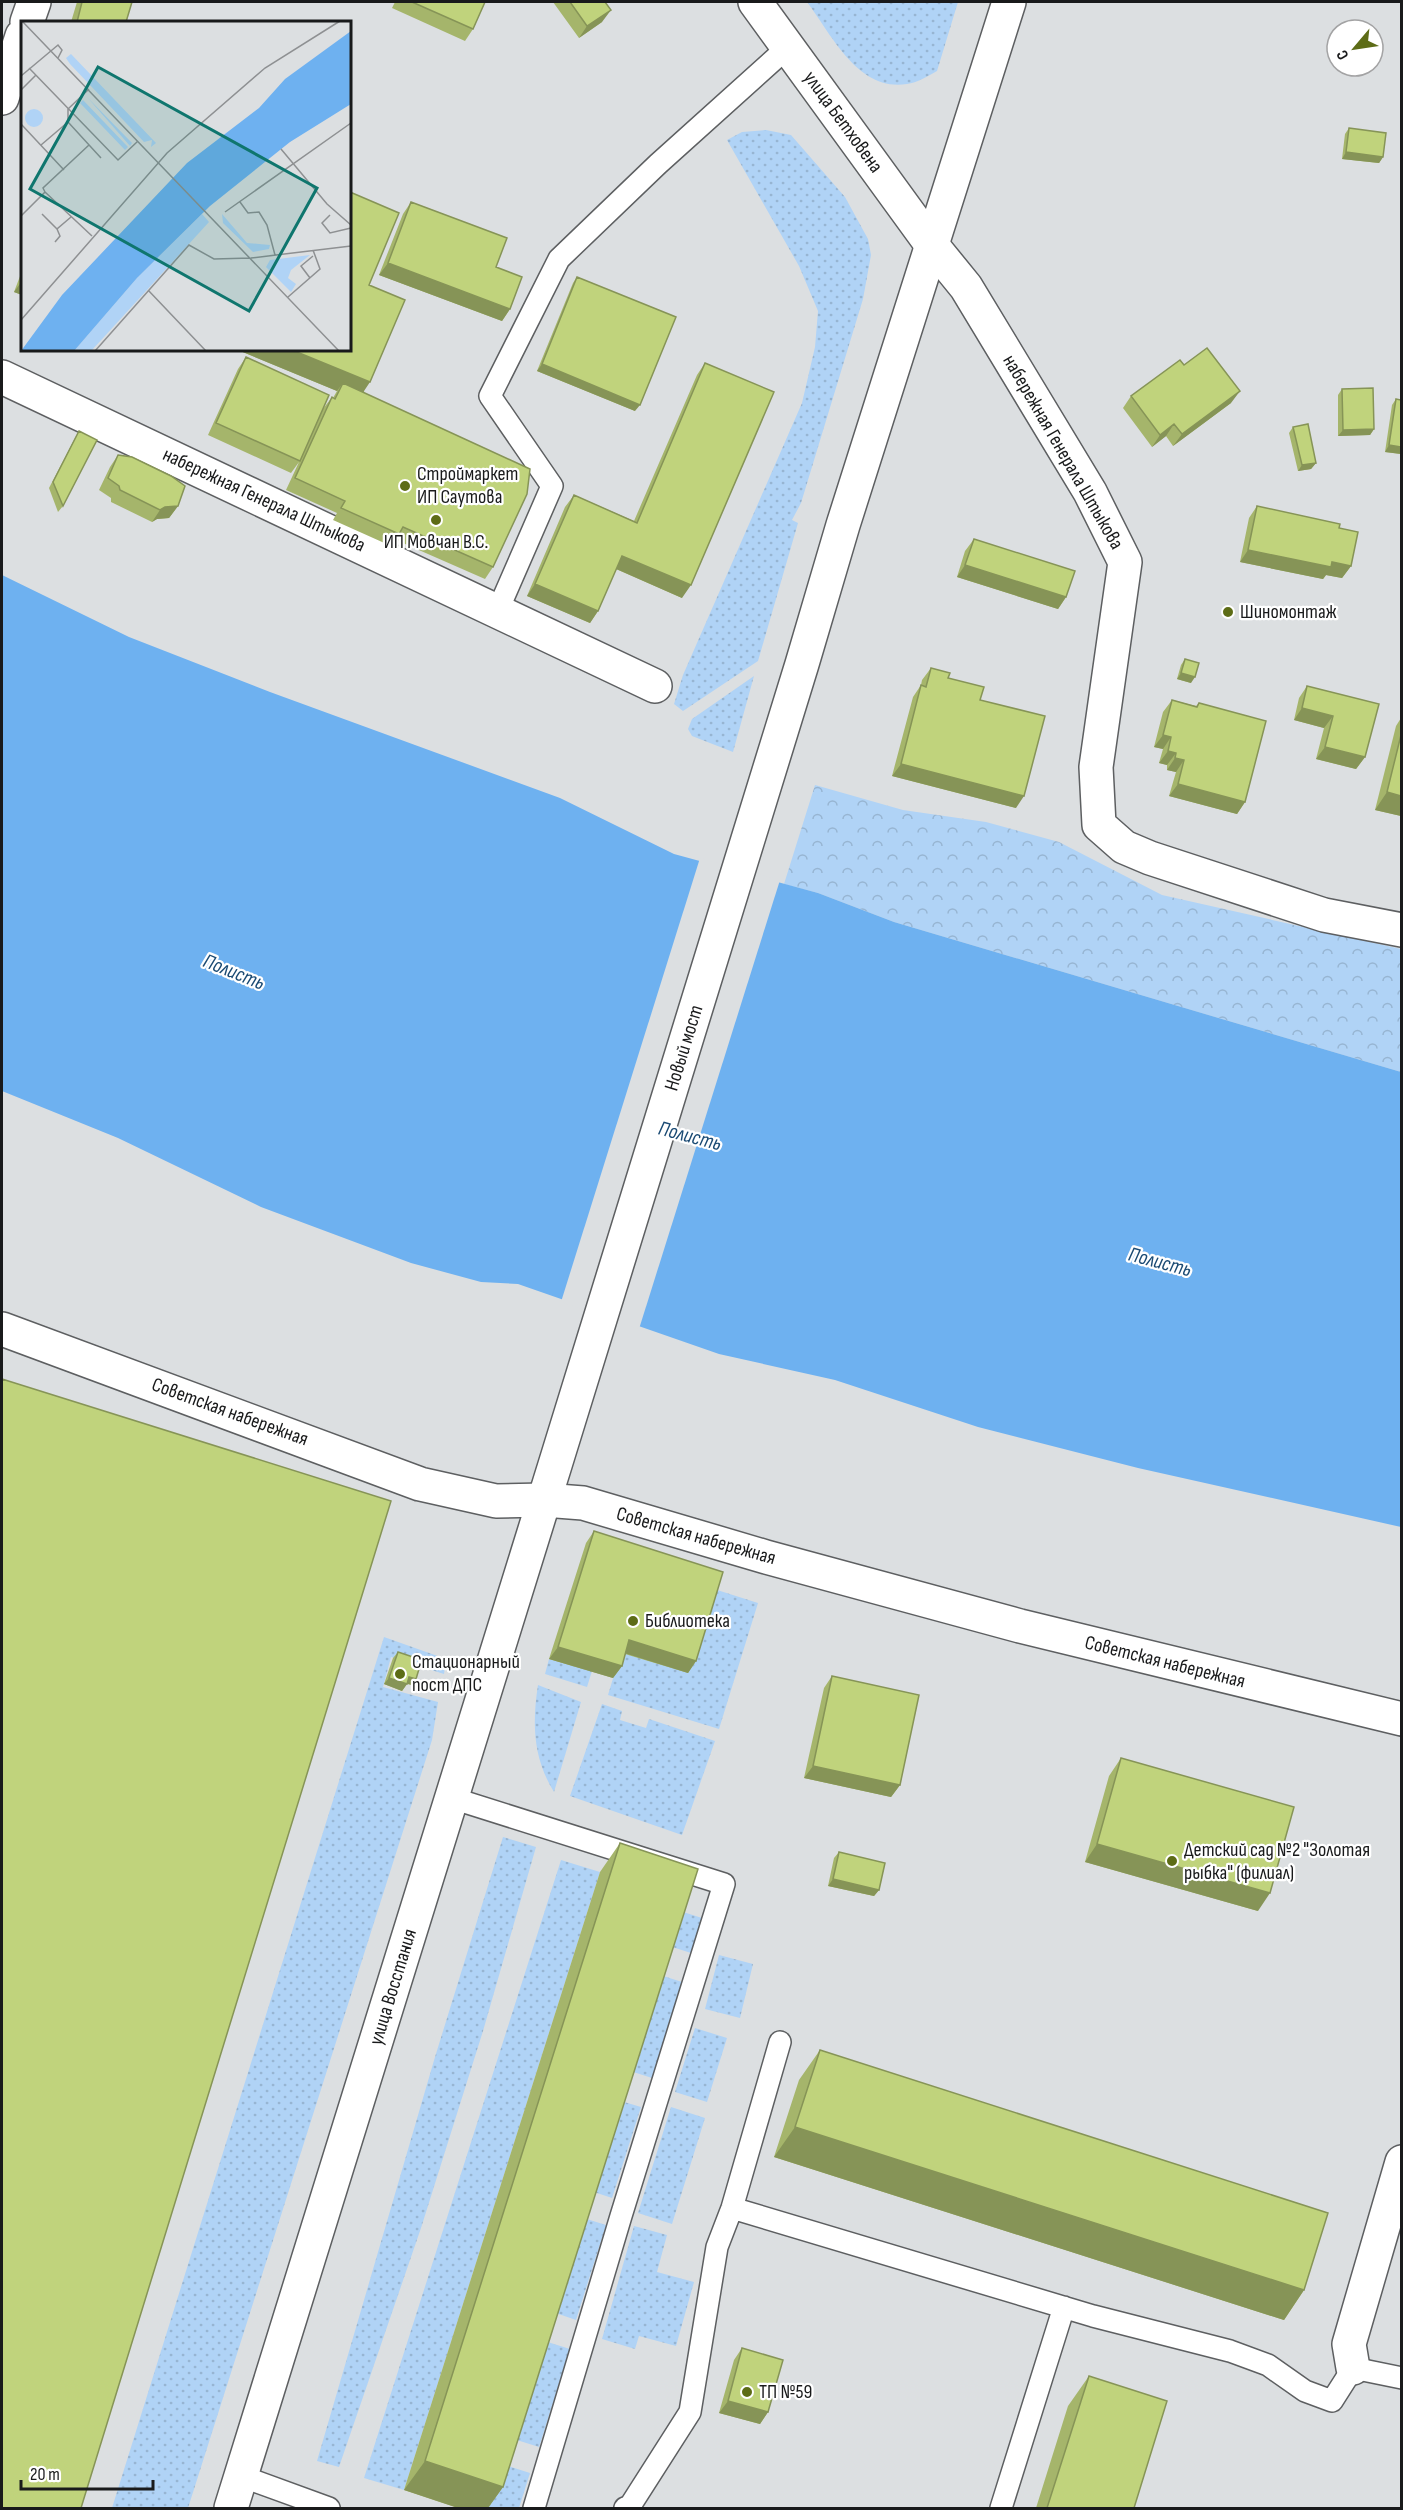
<svg xmlns="http://www.w3.org/2000/svg" width="1403" height="2510" font-family="'Sofia Sans Condensed',sans-serif">
  <style>
    .grass { fill: url(#grass-dots) }
    .forest { fill: url(#forest-crowns) }
    .water { fill: #6eb1f0 }
    .pier { fill: #dcdfe1 }
    .lines { fill: none; stroke-linecap: round; stroke-linejoin: round }
    .lane-casing { stroke: #5d5f61; stroke-width: 24 }
    .street-casing { stroke: #5d5f61; stroke-width: 36 }
    .secondary-casing { stroke: #5d5f61; stroke-width: 36 }
    .primary-casing { stroke: #5d5f61; stroke-width: 36 }
    .lane { stroke: #fff; stroke-width: 21 }
    .street { stroke: #fff; stroke-width: 33 }
    .secondary { stroke: #fff; stroke-width: 33 }
    .primary { stroke: #fff; stroke-width: 33 }
    .wall { fill: #a5b56b }
    .shaded-wall { fill: #869457 }
    .building { fill: #c0d37c; stroke: #869457; stroke-width: 1.5 }
    .poi-dot { fill: #5d6c16; stroke: #fff; stroke-width: 2 }
    .labels { text-anchor: middle; dominant-baseline: central; stroke-width: 4.5; stroke-linejoin: round; paint-order: stroke }
    .street-label { font-size: 20px; fill: #191a1b; stroke: #fff }
    .poi-label { font-size: 20px; fill: #191a1b; stroke: #fff; text-anchor: start }
    .water-label { font-size: 21px; font-style: italic; fill: #1b4b74; stroke: #fff }
    .inset-road { fill: none; stroke: #8e9092; stroke-width: 1.5 }
    .view { fill: #0f766e; fill-opacity: 0.15; stroke: #0f766e; stroke-width: 3 }
    .inset-edge { fill: none; stroke: #191a1b; stroke-width: 3 }
  </style>
  <defs>
    <pattern id="grass-dots" width="8" height="8" patternUnits="userSpaceOnUse" patternTransform="scale(1.5)"><rect width="8" height="8" fill="#b0d3f6"/><path d="M2 2h.1M6 6h.1" fill="none" stroke="#97b5d2" stroke-width="1.8" stroke-linecap="round"/></pattern>
    <pattern id="forest-crowns" width="20" height="18" patternUnits="userSpaceOnUse" patternTransform="scale(1.5)"><rect width="20" height="18" fill="#b0d3f6"/><path d="M2 6a3 3 0 1 1 6 0M12 15a3 3 0 1 1 6 0" fill="none" stroke="#97b5d2"/></pattern>
  </defs>
  <rect width="100%" height="100%" fill="#dcdfe1"/>
  <path class="grass" d="M 807,2 L 958,2 L 937,71 C 928,76 917,83 907,84 C 858,92 832,35 807,2 Z
    M 766,130 L 791,135 L 845,197 L 868,239 L 871,255 L 863,299 L 801,503 L 792,520 L 798,523 L 758,661 L 683,711 L 674,704 L 683,675 L 802,403 L 815,347 L 818,311 L 799,266 L 727,140 L 742,132 Z
    M 754,676 L 733,752 L 692,736 L 688,729 L 692,719 Z
    M 714,1589 L 758,1603 L 719,1729 L 608,1695 L 621,1652 Z
    M 384,1637 L 446,1659 L 444,1674 L 391,1657 L 383,1687 L 438,1702 L 432,1740 L 188,2508 L 112,2508 Z
    M 549,1659 L 592,1671 L 587,1687 L 545,1674 Z
    M 538,1685 L 581,1702 L 554,1792 C 533,1758 532,1724 538,1685 Z
    M 602,1704 L 622,1711 L 620,1720 L 646,1728 L 649,1719 L 715,1741 L 682,1835 L 570,1796 Z
    M 503,1837 L 536,1847 L 483,2031 L 421,2228 L 339,2467 L 317,2461 L 435,2057 Z
    M 561,1860 L 600,1872 L 404,2490 L 364,2478 Z
    M 674,1909 L 702,1918 L 691,1953 L 663,1944 Z
    M 719,1955 L 753,1964 L 740,2018 L 705,2009 Z
    M 654,1973 L 682,1982 L 652,2078 L 624,2069 Z
    M 695,2028 L 727,2038 L 707,2102 L 675,2092 Z
    M 614,2099 L 641,2107 L 612,2198 L 585,2189 Z
    M 671,2107 L 705,2118 L 672,2224 L 638,2213 Z
    M 577,2216 L 606,2225 L 576,2320 L 547,2310 Z
    M 634,2226 L 667,2235 L 657,2272 L 694,2282 L 676,2346 L 639,2336 L 635,2349 L 602,2339 Z
    M 538,2339 L 570,2349 L 539,2447 L 507,2437 Z
    M 499,2463 L 530,2473 L 519,2508 L 485,2508 Z"/>
  <path class="forest" d="M 815,785 L 903,810 L 986,822 L 1059,842 L 1162,895 L 1401,949 L 1401,1072 L 894,922 L 818,893 L 784,884 Z"/>
  <path class="water" d="M 2,575 L 129,637 L 270,692 L 560,798 L 674,854 L 818,893 L 894,922 L 1401,1072 L 1401,1527 L 1138,1468 L 978,1427 L 835,1380 L 719,1354 L 518,1284 L 481,1282 L 411,1263 L 261,1207 L 118,1138 L 2,1091 Z"/>
  <path class="pier" d="M 700,858 L 780,880 L 639,1329 L 561,1302 Z"/>
  <g class="lines">
    <g class="lane-casing">
      <path id="lane" d="M 498,610 L 552,486 L 490,396 L 559,259 L 658,164 L 788,47
        M 452,1798 L 724,1884 L 621,2216 L 534,2508
        M 732,2208 L 1093,2316 L 1230,2351 L 1268,2365 L 1305,2391 L 1332,2401 L 1353,2368 L 1402,2378
        M 241,2476 L 329,2508
        M 625,2508 L 630,2506 L 690,2412 L 717,2247 L 732,2208 L 780,2042
        M 1001,2508 L 1064,2307"/>
    </g>
    <g class="street-casing">
      <path id="street" d="M 27,22 L 34,2
        M 2,98 L 22,36
        M 931,244 L 966,287 L 1090,492 L 1125,562 L 1096,767 L 1099,825 L 1124,847 L 1150,858 L 1324,915 L 1402,930
        M 2,377 L 655,686
        M 2,1329 L 420,1484 L 496,1501 L 544,1500 L 583,1503 L 766,1557 L 1020,1626 L 1402,1719
        M 1353,2368 L 1349,2344 L 1402,2162"/>
    </g>
    <g class="secondary-casing">
      <path id="secondary" d="M 755,2 L 931,244"/>
    </g>
    <g class="primary-casing">
      <path id="primary" d="M 231,2508 L 555,1465 L 802,664 L 843,525 L 1009,2"/>
    </g>
    <use href="#lane" class="lane"/>
    <use href="#street" class="street"/>
    <use href="#secondary" class="secondary"/>
    <use href="#primary" class="primary"/>
  </g>
  <path class="wall" d="M 77,2 L 132,2 L 126,22 L 71,22 Z
    M 395,2 L 485,2 L 473,29 L 465,41 L 392,8 Z
    M 553,2 L 606,2 L 602,22 L 579,38 Z
    M 1349,128 L 1383,157 L 1379,163 L 1342,159 L 1345,134 Z
    M 411,202 L 496,267 L 510,309 L 502,321 L 379,275 L 403,214 Z
    M 22,271 L 22,295 L 14,292 Z
    M 577,277 L 635,411 L 537,371 L 573,283 Z
    M 369,285 L 364,392 L 493,567 L 485,579 L 396,540 L 391,546 L 333,520 L 337,513 L 286,490 L 299,462 L 291,473 L 208,435 L 238,369 L 246,357 L 323,409 L 332,397 L 333,398 L 337,391 L 238,350 L 350,350 Z
    M 705,363 L 682,598 L 616,569 L 598,611 L 590,623 L 527,596 L 565,507 L 574,495 L 634,521 L 697,375 Z
    M 1184,365 L 1231,403 L 1173,446 L 1166,436 L 1152,447 L 1123,408 L 1131,396 Z
    M 1342,389 L 1374,429 L 1370,435 L 1338,436 L 1338,395 Z
    M 1396,399 L 1401,454 L 1385,452 L 1392,405 Z
    M 1293,427 L 1316,463 L 1311,469 L 1298,471 L 1289,433 Z
    M 79,431 L 63,506 L 58,512 L 49,488 L 75,438 Z
    M 118,455 L 178,506 L 169,518 L 157,519 L 152,522 L 111,502 L 111,498 L 99,490 L 110,467 Z
    M 1257,506 L 1339,528 L 1351,566 L 1342,578 L 1326,575 L 1323,579 L 1240,562 L 1249,518 Z
    M 974,539 L 1066,597 L 1058,609 L 957,577 L 965,551 Z
    M 1185,659 L 1191,683 L 1177,679 L 1181,665 Z
    M 931,668 L 948,678 L 980,700 L 1016,808 L 892,776 L 913,697 L 921,685 L 922,680 Z
    M 1307,686 L 1365,757 L 1356,769 L 1316,759 L 1324,728 L 1294,720 L 1299,698 Z
    M 1172,700 L 1196,706 L 1199,703 L 1245,802 L 1237,814 L 1169,796 L 1176,772 L 1167,770 L 1167,765 L 1159,763 L 1163,749 L 1154,747 L 1163,712 Z
    M 1401,718 L 1401,816 L 1375,810 L 1396,726 Z
    M 594,1531 L 696,1661 L 688,1673 L 625,1654 L 622,1666 L 613,1678 L 549,1659 L 586,1543 Z
    M 398,1652 L 413,1667 L 416,1679 L 412,1685 L 407,1684 L 402,1691 L 384,1684 L 393,1658 Z
    M 832,1676 L 900,1785 L 891,1797 L 804,1778 L 824,1688 Z
    M 1121,1758 L 1258,1911 L 1085,1862 L 1109,1776 Z
    M 620,1843 L 503,2487 L 488,2508 L 458,2508 L 404,2490 L 600,1872 Z
    M 839,1852 L 879,1890 L 874,1896 L 828,1886 L 834,1858 Z
    M 820,2050 L 1304,2290 L 1284,2320 L 774,2157 L 799,2080 Z
    M 742,2348 L 768,2412 L 760,2424 L 719,2413 L 734,2360 Z
    M 1089,2376 L 1134,2508 L 1036,2508 L 1068,2406 Z"/>
  <path class="shaded-wall" d="M 611,10 L 602,22 L 579,38 L 587,26 Z
    M 1346,152 L 1383,157 L 1379,163 L 1342,159 Z
    M 388,263 L 510,309 L 502,321 L 379,275 Z
    M 22,281 L 22,295 L 14,292 Z
    M 238,350 L 292,350 L 370,382 L 358,400 L 343,383 L 337,391 Z
    M 542,364 L 640,405 L 635,411 L 537,371 Z
    M 1240,391 L 1231,403 L 1173,446 L 1182,434 Z
    M 1174,424 L 1166,436 L 1152,447 L 1160,435 Z
    M 1374,429 L 1370,435 L 1338,436 L 1343,430 Z
    M 1389,445 L 1401,447 L 1401,454 L 1385,452 Z
    M 1316,463 L 1311,469 L 1298,471 L 1302,465 Z
    M 178,506 L 169,518 L 157,519 L 152,522 L 160,510 L 165,507 Z
    M 1248,550 L 1332,562 L 1351,566 L 1342,578 L 1326,575 L 1323,579 L 1240,562 Z
    M 622,556 L 691,585 L 682,598 L 614,568 Z
    M 965,565 L 1066,597 L 1058,609 L 957,577 Z
    M 535,584 L 598,611 L 590,623 L 527,596 Z
    M 1181,673 L 1195,677 L 1191,683 L 1177,679 Z
    M 1302,708 L 1333,716 L 1324,728 L 1294,720 Z
    M 1163,735 L 1171,737 L 1163,749 L 1154,747 Z
    M 1325,747 L 1365,757 L 1356,769 L 1316,759 Z
    M 1168,751 L 1176,753 L 1167,765 L 1159,763 Z
    M 1175,758 L 1184,760 L 1176,772 L 1167,770 Z
    M 901,764 L 1024,796 L 1016,808 L 892,776 Z
    M 1178,784 L 1245,802 L 1237,814 L 1169,796 Z
    M 1387,792 L 1401,796 L 1401,816 L 1375,810 Z
    M 629,1640 L 696,1661 L 688,1673 L 621,1652 Z
    M 558,1647 L 622,1666 L 613,1678 L 549,1659 Z
    M 409,1677 L 416,1679 L 412,1685 L 405,1683 Z
    M 389,1678 L 407,1684 L 402,1691 L 384,1684 Z
    M 813,1766 L 900,1785 L 891,1797 L 804,1778 Z
    M 1097,1844 L 1270,1893 L 1258,1911 L 1085,1862 Z
    M 833,1879 L 879,1890 L 874,1896 L 828,1886 Z
    M 795,2127 L 1304,2290 L 1284,2320 L 774,2157 Z
    M 728,2401 L 768,2412 L 760,2424 L 719,2413 Z
    M 425,2461 L 503,2487 L 488,2508 L 458,2508 L 404,2490 Z"/>
  <path class="building" d="M 82,2 L 132,2 L 126,22 L 77,22 Z
    M 412,2 L 485,2 L 473,29 Z
    M 570,2 L 605,2 L 611,10 L 587,26 Z
    M 1349,128 L 1386,133 L 1383,157 L 1346,152 Z
    M 350,192 L 399,213 L 369,285 L 405,300 L 370,382 L 292,350 L 350,350 Z
    M 411,202 L 507,238 L 496,267 L 522,277 L 510,309 L 388,263 Z
    M 577,277 L 676,317 L 640,405 L 542,364 Z
    M 1207,348 L 1240,391 L 1182,434 L 1174,424 L 1160,435 L 1131,396 L 1180,360 L 1184,365 Z
    M 246,357 L 329,395 L 300,461 L 216,423 Z
    M 705,363 L 774,392 L 691,585 L 622,556 L 598,611 L 535,584 L 574,495 L 637,523 Z
    M 343,383 L 530,469 L 527,494 L 493,567 L 403,527 L 399,534 L 341,508 L 345,501 L 295,478 L 332,397 L 335,399 Z
    M 1373,388 L 1374,429 L 1343,430 L 1342,389 Z
    M 1396,399 L 1401,400 L 1401,447 L 1389,445 Z
    M 1308,424 L 1316,463 L 1302,465 L 1293,427 Z
    M 79,431 L 97,440 L 63,506 L 53,482 Z
    M 118,455 L 132,457 L 171,476 L 185,486 L 178,506 L 165,507 L 160,510 L 120,490 L 119,486 L 108,478 Z
    M 1257,506 L 1340,524 L 1339,528 L 1358,532 L 1351,566 L 1332,562 L 1331,567 L 1248,550 Z
    M 974,539 L 1075,571 L 1066,597 L 965,565 Z
    M 1185,659 L 1199,663 L 1195,677 L 1181,673 Z
    M 931,668 L 950,673 L 948,678 L 984,687 L 980,700 L 1045,716 L 1024,796 L 901,764 L 921,685 L 926,687 Z
    M 1307,686 L 1379,704 L 1365,757 L 1325,747 L 1333,716 L 1302,708 Z
    M 1172,700 L 1197,707 L 1199,703 L 1266,721 L 1245,802 L 1178,784 L 1184,760 L 1175,758 L 1176,753 L 1168,751 L 1171,737 L 1163,735 Z
    M 1401,735 L 1401,796 L 1387,792 Z
    M 2,1379 L 391,1501 L 81,2508 L 2,2508 Z
    M 594,1531 L 723,1572 L 696,1661 L 629,1640 L 622,1666 L 558,1647 Z
    M 398,1652 L 416,1658 L 413,1667 L 419,1669 L 416,1679 L 409,1677 L 407,1684 L 389,1678 Z
    M 832,1676 L 919,1695 L 900,1785 L 813,1766 Z
    M 1121,1758 L 1294,1807 L 1270,1893 L 1097,1844 Z
    M 620,1843 L 698,1869 L 503,2487 L 425,2461 Z
    M 839,1852 L 885,1863 L 879,1890 L 833,1879 Z
    M 820,2050 L 1328,2213 L 1304,2290 L 795,2127 Z
    M 742,2348 L 783,2360 L 768,2412 L 728,2401 Z
    M 1089,2376 L 1167,2401 L 1134,2508 L 1047,2508 Z"/>
  <g class="poi-dot">
    <circle cx="405" cy="486" r="6"/>
    <circle cx="436" cy="520" r="6"/>
    <circle cx="1228" cy="612" r="6"/>
    <circle cx="633" cy="1621" r="6"/>
    <circle cx="400" cy="1674" r="6"/>
    <circle cx="1172" cy="1861" r="6"/>
    <circle cx="747" cy="2392" r="6"/>
  </g>
  <g class="labels">
    <g class="street-label">
      <text transform="translate(843 122) rotate(54)">улица Бетховена</text>
      <text transform="translate(1063 452) rotate(60)">набережная Генерала Штыкова</text>
      <text transform="translate(264 500) rotate(25)">набережная Генерала Штыкова</text>
      <text transform="translate(684 1048) rotate(-73)">Новый мост</text>
      <text transform="translate(230 1412) rotate(20)">Советская набережная</text>
      <text transform="translate(696 1536) rotate(16)">Советская набережная</text>
      <text transform="translate(1165 1662) rotate(14)">Советская набережная</text>
      <text transform="translate(393 1987) rotate(-73)">улица Восстания</text>
    </g>
    <g class="poi-label">
      <text x="417" y="474">Строймаркет<tspan x="417" dy="23">ИП Саутова</tspan></text>
      <text x="436" y="542" text-anchor="middle">ИП Мовчан В.С.</text>
      <text x="1240" y="612">Шиномонтаж</text>
      <text x="645" y="1621">Библиотека</text>
      <text x="412" y="1662">Стационарный<tspan x="412" dy="23">пост ДПС</tspan></text>
      <text x="1184" y="1850">Детский сад №2 "Золотая<tspan x="1184" dy="23">рыбка" (филиал)</tspan></text>
      <text x="759" y="2392">ТП №59</text>
    </g>
    <g class="water-label">
      <text transform="translate(234 972) rotate(22)">Полисть</text>
      <text transform="translate(690 1136) rotate(15)">Полисть</text>
      <text transform="translate(1160 1262) rotate(15)">Полисть</text>
    </g>
  </g>
  <g transform="translate(21 21)">
    <rect width="330" height="330" fill="#dcdfe1"/>
    <path d="M 50,33 L 135,122 L 130,126 L 131,119 L 123,121 L 49,43 L 45,37 ZM 66,76 L 111,122 L 109,125 ZM 62,79 L 107,126 L 104,129 L 59,82 ZM4 97a9 9 0 1 1 18 0a9 9 0 1 1-18 0ZM 201,193 L 226,222 L 249,224 L 248,228 L 232,231 L 202,202 ZM 289,234 L 270,249 L 267,257 L 275,263 L 270,271 L 245,246 L 249,239 Z" fill="#b0d3f6"/>
    <path d="M 181,193 L 188,201 L 83,316 L 70,330 L 53,330 L 116,257 Z" fill="#b0d3f6"/>
    <path d="M 330,10 L 330,83 L 269,121 L 189,185 L 116,257 L 53,330 L 0,330 L 41,274 L 166,142 L 238,87 L 264,58 Z" fill="#6eb1f0"/>
    <path class="inset-road" d="M 1,0 L 318,330M 8,47 L 97,139 L 117,120M 0,55 L 37,24 L 41,29 L 37,37M 68,68 L 47,88 L 47,101 L 80,137M 0,69 L 15,54M 0,103 L 43,149M 20,124 L 47,101M 260,128 L 306,183 L 330,204M 24,171 L 71,215M 219,181 L 227,192 L 238,191 L 246,204 L 254,234M 204,191 L 330,102M 21,193 L 36,208M 309,194 L 301,202 L 309,212 L 330,207M 0,195 L 24,171 L 22,167 L 68,124M 34,221 L 39,215 L 36,208 L 50,196M 230,237 L 330,225M 289,257 L 280,245 L 292,235M 127,269 L 185,330M 267,276 L 299,248 L 292,229M 0,299 L 146,132 L 244,47 L 319,0M 74,330 L 168,224 L 193,238 L 230,237"/>
    <path class="view" d="M 77,46 L 296,167 L 228,290 L 9,168 Z"/>
    <rect width="330" height="330" class="inset-edge"/>
  </g>
  <rect width="1403" height="2510" fill="none" stroke="#191a1b" stroke-width="6"/>
  <g transform="translate(1355 48) rotate(241)"><circle r="28" fill="#ffffff" stroke="#a3a3a4" stroke-width="1.5"/>
  <path d="M0-4.5L10 22L0 15L-10 22Z" fill="#5d6c16"/>
  <text y="-9" font-size="16" font-weight="bold" text-anchor="middle" fill="#191a1b">С</text>
  </g>
  <path d="M21 2480v9h132v-9" fill="none" stroke="#191a1b" stroke-width="3"/>
  <text x="30" y="2480" font-size="18" fill="#191a1b" stroke="#ffffff" stroke-width="4.5" paint-order="stroke">20 m</text>
</svg>
